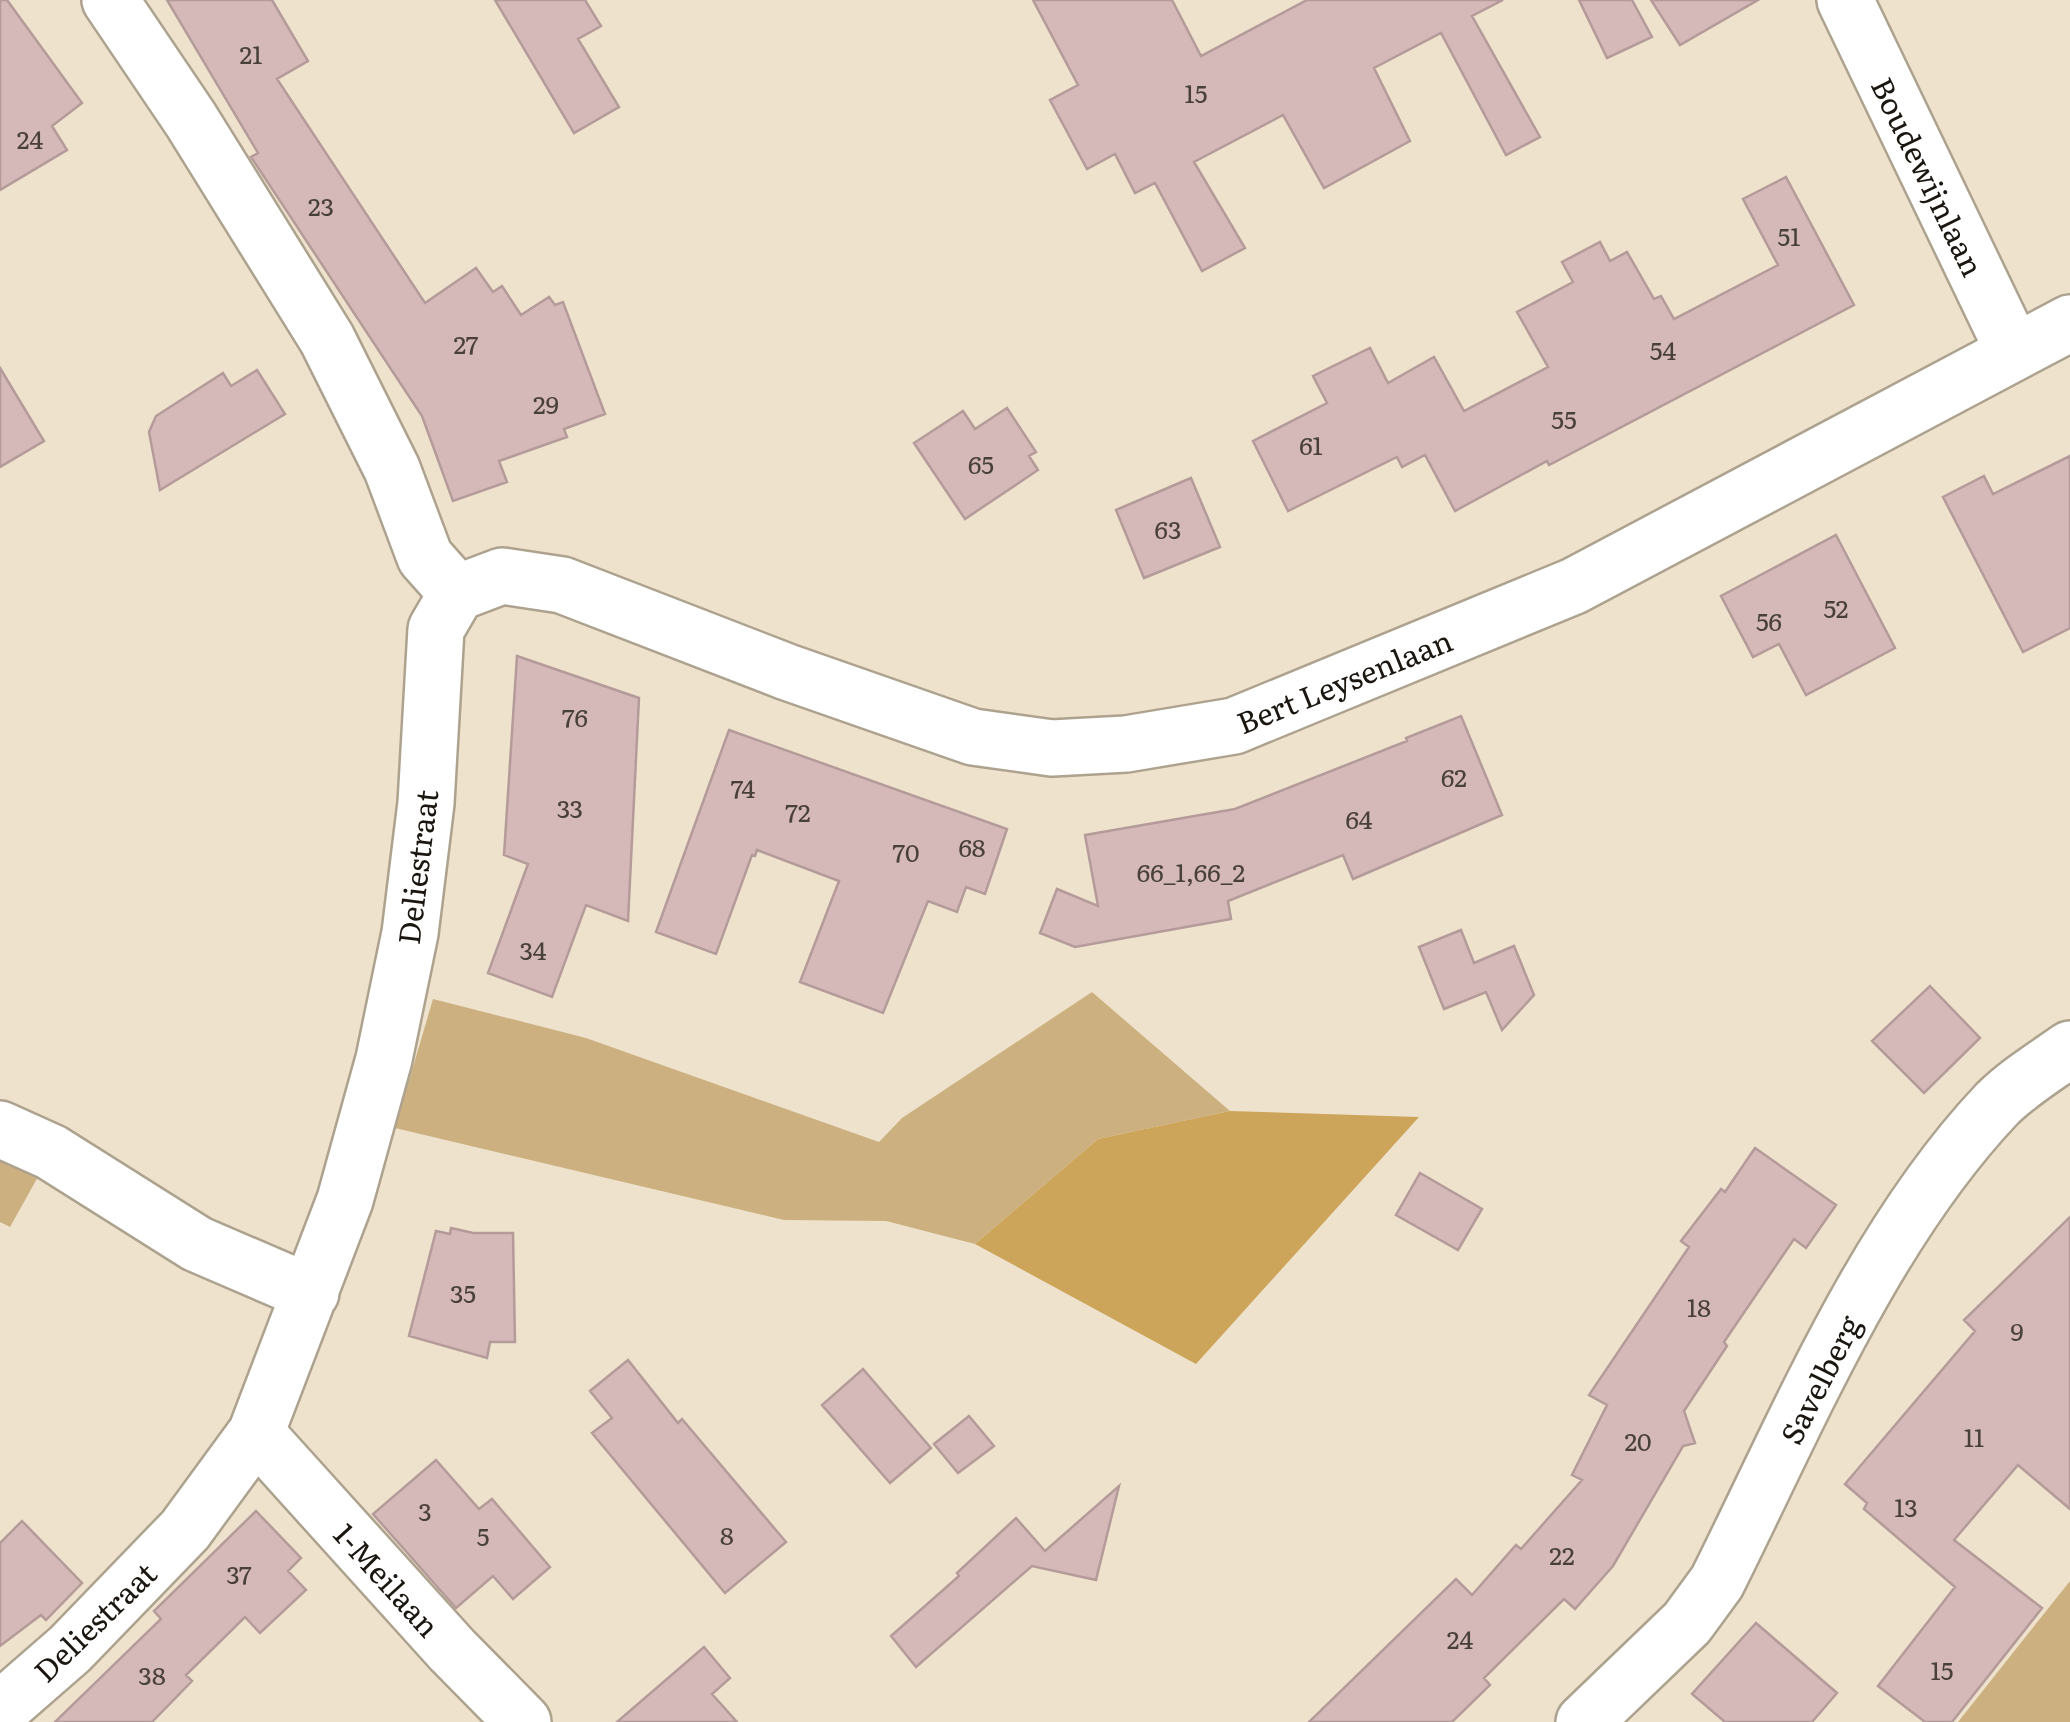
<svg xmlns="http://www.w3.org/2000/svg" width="2070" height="1722" font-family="Literata,serif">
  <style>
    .green { fill: #ccb080 }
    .forest { fill: #cda55a }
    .building { fill: #d4b9b8; stroke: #b49b99; stroke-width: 2.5 }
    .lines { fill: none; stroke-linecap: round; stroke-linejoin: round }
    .minor-casing { stroke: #ada28e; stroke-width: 60 }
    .minor { stroke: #fff; stroke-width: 55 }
    .labels { text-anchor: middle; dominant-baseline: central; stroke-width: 8; stroke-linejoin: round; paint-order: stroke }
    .number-label { font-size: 25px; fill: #49403a }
    .street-label { font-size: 30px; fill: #1b1710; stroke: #fff }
  </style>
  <rect width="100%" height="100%" fill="#eee2cd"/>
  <path class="green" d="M 1092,992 L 1230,1111 L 1098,1139 L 975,1244 L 886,1221 L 784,1220 L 395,1128 L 433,999 L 586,1038 L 879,1142 L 902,1118 Z
    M 0,1156 L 39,1175 L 10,1227 L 0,1222 Z
    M 2070,1581 L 2070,1722 L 1958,1722 Z"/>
  <path class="forest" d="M 1230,1111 L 1419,1117 L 1196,1364 L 975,1244 L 1098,1139 Z"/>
  <path class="building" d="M 0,0 L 7,0 L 82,103 L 52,126 L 67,150 L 0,190 Z
    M 167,0 L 272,0 L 308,61 L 277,79 L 425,303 L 476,268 L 493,292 L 502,286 L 521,315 L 549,297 L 555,305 L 563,302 L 605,414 L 564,429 L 567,437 L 499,461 L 507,482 L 453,501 L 422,416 L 251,157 L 258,153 Z
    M 495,0 L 585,0 L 601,26 L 578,39 L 619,107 L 574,133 Z
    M 1033,0 L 1172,0 L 1201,56 L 1307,0 L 1503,0 L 1472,16 L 1540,137 L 1506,155 L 1441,33 L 1374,68 L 1410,141 L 1324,188 L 1283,115 L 1194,162 L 1245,248 L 1202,271 L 1155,183 L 1135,193 L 1115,154 L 1087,169 L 1050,100 L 1078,85 Z
    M 1579,0 L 1632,0 L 1652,37 L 1607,58 Z
    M 1651,0 L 1758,0 L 1680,45 Z
    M 1786,177 L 1854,305 L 1549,465 L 1547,461 L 1455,511 L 1425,455 L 1402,467 L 1397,457 L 1288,511 L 1253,441 L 1327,403 L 1313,376 L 1370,348 L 1388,383 L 1434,357 L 1464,411 L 1548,367 L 1517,312 L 1573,282 L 1562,262 L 1600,242 L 1610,261 L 1627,252 L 1654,299 L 1661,296 L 1674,319 L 1778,265 L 1743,199 Z
    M 0,368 L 44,441 L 0,467 Z
    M 257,370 L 285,414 L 160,490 L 149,432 L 156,416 L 223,373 L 231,386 Z
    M 1007,408 L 1036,452 L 1029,456 L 1038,470 L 965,519 L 914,443 L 963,411 L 975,429 Z
    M 2070,456 L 2070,628 L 2023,652 L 1943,497 L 1984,476 L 1993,494 Z
    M 1191,478 L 1220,547 L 1144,578 L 1116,510 Z
    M 1836,535 L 1895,648 L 1806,695 L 1779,644 L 1753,657 L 1721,596 Z
    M 517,656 L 639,698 L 628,921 L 586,905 L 552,997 L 488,973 L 528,864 L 504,855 Z
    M 1461,716 L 1502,815 L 1353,879 L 1343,855 L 1228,901 L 1231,919 L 1075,947 L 1040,933 L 1057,889 L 1098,906 L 1085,835 L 1235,809 L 1407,741 L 1406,738 Z
    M 729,730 L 1007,829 L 985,894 L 966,887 L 957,912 L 928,901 L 883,1013 L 800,982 L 839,881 L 757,850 L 755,856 L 752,855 L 716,954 L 656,932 Z
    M 1461,930 L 1474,963 L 1514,946 L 1534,995 L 1502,1030 L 1486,992 L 1444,1009 L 1419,947 Z
    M 1930,986 L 1980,1038 L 1924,1093 L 1872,1041 Z
    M 1755,1148 L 1836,1205 L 1806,1248 L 1794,1239 L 1724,1342 L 1727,1346 L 1684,1411 L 1695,1443 L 1683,1446 L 1613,1566 L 1575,1609 L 1564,1599 L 1484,1678 L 1490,1685 L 1452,1722 L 1309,1722 L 1456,1579 L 1472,1595 L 1516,1545 L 1521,1549 L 1582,1480 L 1572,1475 L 1607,1405 L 1589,1395 L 1689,1247 L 1681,1241 L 1721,1189 L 1725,1192 Z
    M 1420,1173 L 1482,1209 L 1458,1250 L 1396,1215 Z
    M 2070,1217 L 2070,1509 L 2018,1465 L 1954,1540 L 2042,1608 L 1952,1722 L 1925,1722 L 1878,1686 L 1955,1587 L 1864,1509 L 1867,1503 L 1845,1484 L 1975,1331 L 1964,1320 Z
    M 451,1228 L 473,1233 L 513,1233 L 515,1342 L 490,1342 L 487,1358 L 409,1336 L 436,1231 L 450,1234 Z
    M 628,1360 L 678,1423 L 682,1419 L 786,1542 L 725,1593 L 592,1433 L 612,1418 L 590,1391 Z
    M 863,1369 L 931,1448 L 890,1483 L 822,1405 Z
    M 969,1416 L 994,1446 L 958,1473 L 934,1444 Z
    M 436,1460 L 479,1509 L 492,1499 L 550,1567 L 513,1599 L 493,1576 L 456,1608 L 373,1514 Z
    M 1119,1486 L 1096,1580 L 1032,1566 L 916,1667 L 891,1636 L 959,1576 L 957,1573 L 1016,1518 L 1045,1551 Z
    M 256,1511 L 301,1558 L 288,1571 L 306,1590 L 260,1633 L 245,1617 L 186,1675 L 192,1681 L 152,1722 L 55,1722 L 161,1619 L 154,1611 Z
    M 22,1521 L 82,1583 L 46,1620 L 41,1615 L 0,1646 L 0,1543 Z
    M 1756,1623 L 1837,1693 L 1812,1722 L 1725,1722 L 1692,1694 Z
    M 704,1647 L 730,1678 L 712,1694 L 737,1722 L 617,1722 Z"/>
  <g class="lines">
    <g class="minor-casing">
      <path id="minor" d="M 110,0 L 191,120 L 327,339 L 392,469 L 425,557 L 457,593
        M 1845,0 L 2014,352
        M 457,593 L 502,576 L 562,585 L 787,672 L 973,737 L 1052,748 L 1126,744 L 1234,726 L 1574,586 L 2070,323
        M 0,1129 L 51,1152 L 197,1244 L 311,1293
        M 256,1433 L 452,1650 L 523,1722
        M 0,1710 L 70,1649 L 185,1530 L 256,1433 L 345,1200 L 384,1059 L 410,933 L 426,803 L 436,629 L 457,593
        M 1584,1722 L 1687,1623 L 1717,1582 C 1797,1422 1873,1235 1997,1104 C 2018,1083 2046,1066 2070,1049"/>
    </g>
    <use href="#minor" class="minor"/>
  </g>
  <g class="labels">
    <g class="number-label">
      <text x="251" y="53">21</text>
      <text x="1196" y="92">15</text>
      <text x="30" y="138">24</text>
      <text x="321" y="205">23</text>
      <text x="1789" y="235">51</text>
      <text x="466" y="343">27</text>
      <text x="1663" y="349">54</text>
      <text x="546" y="403">29</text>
      <text x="1564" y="418">55</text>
      <text x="1311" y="444">61</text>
      <text x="981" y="463">65</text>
      <text x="1168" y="528">63</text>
      <text x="1836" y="607">52</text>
      <text x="1769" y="620">56</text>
      <text x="575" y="716">76</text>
      <text x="1454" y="776">62</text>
      <text x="743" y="787">74</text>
      <text x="570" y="807">33</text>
      <text x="798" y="811">72</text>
      <text x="1359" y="818">64</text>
      <text x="972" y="846">68</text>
      <text x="906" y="851">70</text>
      <text x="1191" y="871">66_1,66_2</text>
      <text x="533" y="949">34</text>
      <text x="463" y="1292">35</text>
      <text x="1699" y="1306">18</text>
      <text x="2017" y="1330">9</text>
      <text x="1974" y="1436">11</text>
      <text x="1638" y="1440">20</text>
      <text x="1906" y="1506">13</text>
      <text x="425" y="1510">3</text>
      <text x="727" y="1534">8</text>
      <text x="483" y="1535">5</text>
      <text x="1562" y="1554">22</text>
      <text x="239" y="1573">37</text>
      <text x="1460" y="1638">24</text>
      <text x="1942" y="1669">15</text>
      <text x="152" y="1674">38</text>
    </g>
    <g class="street-label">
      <text transform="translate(1929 176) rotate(64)">Boudewijnlaan</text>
      <text transform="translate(1344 680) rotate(-22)">Bert Leysenlaan</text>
      <text transform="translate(416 867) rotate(-83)">Deliestraat</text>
      <text transform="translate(1819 1379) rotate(-63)">Savelberg</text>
      <text transform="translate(388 1579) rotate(48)">1-Meilaan</text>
      <text transform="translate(94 1621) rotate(-44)">Deliestraat</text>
    </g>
  </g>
</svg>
